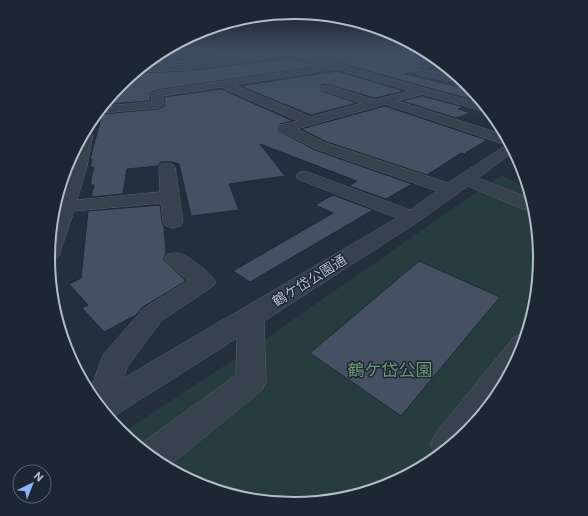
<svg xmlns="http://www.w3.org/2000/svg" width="588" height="516" font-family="Commissioner,'Noto Sans JP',sans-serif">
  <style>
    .green { fill: #263c3f }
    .building { fill: #455162; stroke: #1f2835 }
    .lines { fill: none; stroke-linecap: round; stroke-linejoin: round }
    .minor-casing { stroke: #565f6c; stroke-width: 1 }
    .minor { fill: #38414e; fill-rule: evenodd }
    .labels { text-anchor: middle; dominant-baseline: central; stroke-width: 3; stroke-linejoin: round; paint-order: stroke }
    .street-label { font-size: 14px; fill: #b4bcc9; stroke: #1d2633 }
    .near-park-label { font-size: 17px; fill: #6b9a76; stroke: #1d2633 }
    .rim { fill: none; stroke: #b4bcc9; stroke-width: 2 }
  </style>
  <rect width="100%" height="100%" fill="#242f3e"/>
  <path class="green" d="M 501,175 L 526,188 L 540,258 L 521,352 L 468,432 L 388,485 L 294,504 L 200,485 L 122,433 L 274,333 Z"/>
  <path class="building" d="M 215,52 L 275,52 L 227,58 Z
    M 306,52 L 353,52 L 318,56 Z
    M 380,52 L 399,52 L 404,55 L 431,60 L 434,62 L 419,64 L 433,68 L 420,68 L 415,72 L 404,74 L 472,90 L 480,102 L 333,61 L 376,55 Z
    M 291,58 L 319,66 L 156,90 L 150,93 L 150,101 L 107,104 L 120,84 L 137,73 L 187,71 Z
    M 216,59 L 187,63 L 148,65 L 154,62 Z
    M 337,71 L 404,91 L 375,98 L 330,85 L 322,84 L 320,87 L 322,91 L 357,103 L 311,115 L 240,86 Z
    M 221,89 L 293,121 L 280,124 L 278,128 L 279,131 L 315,150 L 412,184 L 386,199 L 349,186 L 357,181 L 260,144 L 285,176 L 229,184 L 239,210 L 191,216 L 179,164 L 173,162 L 161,162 L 158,166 L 127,169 L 123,194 L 91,197 L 94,185 L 91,185 L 91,179 L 94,167 L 90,167 L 92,159 L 90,159 L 102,114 L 158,109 L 165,106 L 164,97 Z
    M 422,96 L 464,107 L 458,109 L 471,113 L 456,118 L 402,101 Z
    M 385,106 L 487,140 L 464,154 L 461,153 L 427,175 L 327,142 L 301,129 Z
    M 333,195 L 373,210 L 250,282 L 233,271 L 333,213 L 315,205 Z
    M 160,205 L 162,222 L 164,226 L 166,253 L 163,259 L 186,281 L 143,307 L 136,315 L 104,332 L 82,308 L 88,305 L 69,284 L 81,278 L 88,211 Z
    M 419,261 L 500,297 L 401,416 L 310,353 Z"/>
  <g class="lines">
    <g class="minor-casing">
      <path id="minor" d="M 284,52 L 305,52 L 303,54 L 318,58 L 361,52 L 379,52 L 376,54 L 326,61 L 482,104 L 487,112 L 422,94 L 397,101 L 502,134 L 508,143 L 500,143 L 385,104 L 297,129 L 326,143 L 448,183 L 508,144 L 513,152 L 478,178 L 528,198 L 530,210 L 523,209 L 468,186 L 419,221 L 264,321 L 266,381 L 262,390 L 170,465 L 141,446 L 142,443 L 236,375 L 237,338 L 111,418 L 91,388 L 103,355 L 144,308 L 188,281 L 164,259 L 167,254 C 173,253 178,252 183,255 C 194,260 209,272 216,282 L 212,287 L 162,320 L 127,367 L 124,378 L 397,218 L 298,179 L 296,176 L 298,173 L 304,171 L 310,173 L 410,210 L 437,191 L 316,149 L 280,131 L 279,128 L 280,125 L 298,121 L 221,87 L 162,96 L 164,105 L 158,108 L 101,113 L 105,106 L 152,102 L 151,94 L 156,91 L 326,66 L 291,56 L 187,70 L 138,72 L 145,67 L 187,64 ZM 337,69 L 410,91 L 375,100 L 330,86 L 322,86 L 321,88 L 322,90 L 362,103 L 311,117 L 234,85 Z
        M 400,52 L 422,53 L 430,59 L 404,54 Z
        M 420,69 L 447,75 L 453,74 L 459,78 L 447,81 L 417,74 L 416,72 Z
        M 88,132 L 93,135 L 87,166 L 77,200 L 160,192 L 159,167 L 161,164 L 173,164 L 175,167 L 183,222 L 180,226 L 173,228 L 166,226 L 163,222 L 161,203 L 74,211 L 59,255 L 56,260 L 49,261 L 60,198 L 76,150 Z
        M 523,334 L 525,335 L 521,352 L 468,432 L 435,454 L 430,445 L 436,433 L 513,338 Z"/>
    </g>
    <use href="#minor" class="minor"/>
  </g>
  <linearGradient id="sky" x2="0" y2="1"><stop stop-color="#141a22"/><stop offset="0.42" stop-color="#3f4d63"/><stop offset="1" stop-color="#3f4d63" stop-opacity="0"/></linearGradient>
  <rect width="588" height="124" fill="url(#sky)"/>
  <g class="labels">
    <g class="street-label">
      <text transform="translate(309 280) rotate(-32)">鶴ケ岱公園通</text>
    </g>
    <g class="near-park-label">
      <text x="390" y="369">鶴ケ岱公園</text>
    </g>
  </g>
  <path d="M0 0H588V516H0ZM55 258a239 239 0 1 1 478 0a239 239 0 1 1-478 0Z" fill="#1d2633" fill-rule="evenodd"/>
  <path class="rim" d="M55 258a239 239 0 1 1 478 0a239 239 0 1 1-478 0Z"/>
  <g transform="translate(32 484) rotate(43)"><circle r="19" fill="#1d2633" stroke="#59626f"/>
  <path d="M0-3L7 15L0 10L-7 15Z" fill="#8ab4f8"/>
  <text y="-6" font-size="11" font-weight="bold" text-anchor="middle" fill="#b4bcc9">N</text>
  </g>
</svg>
